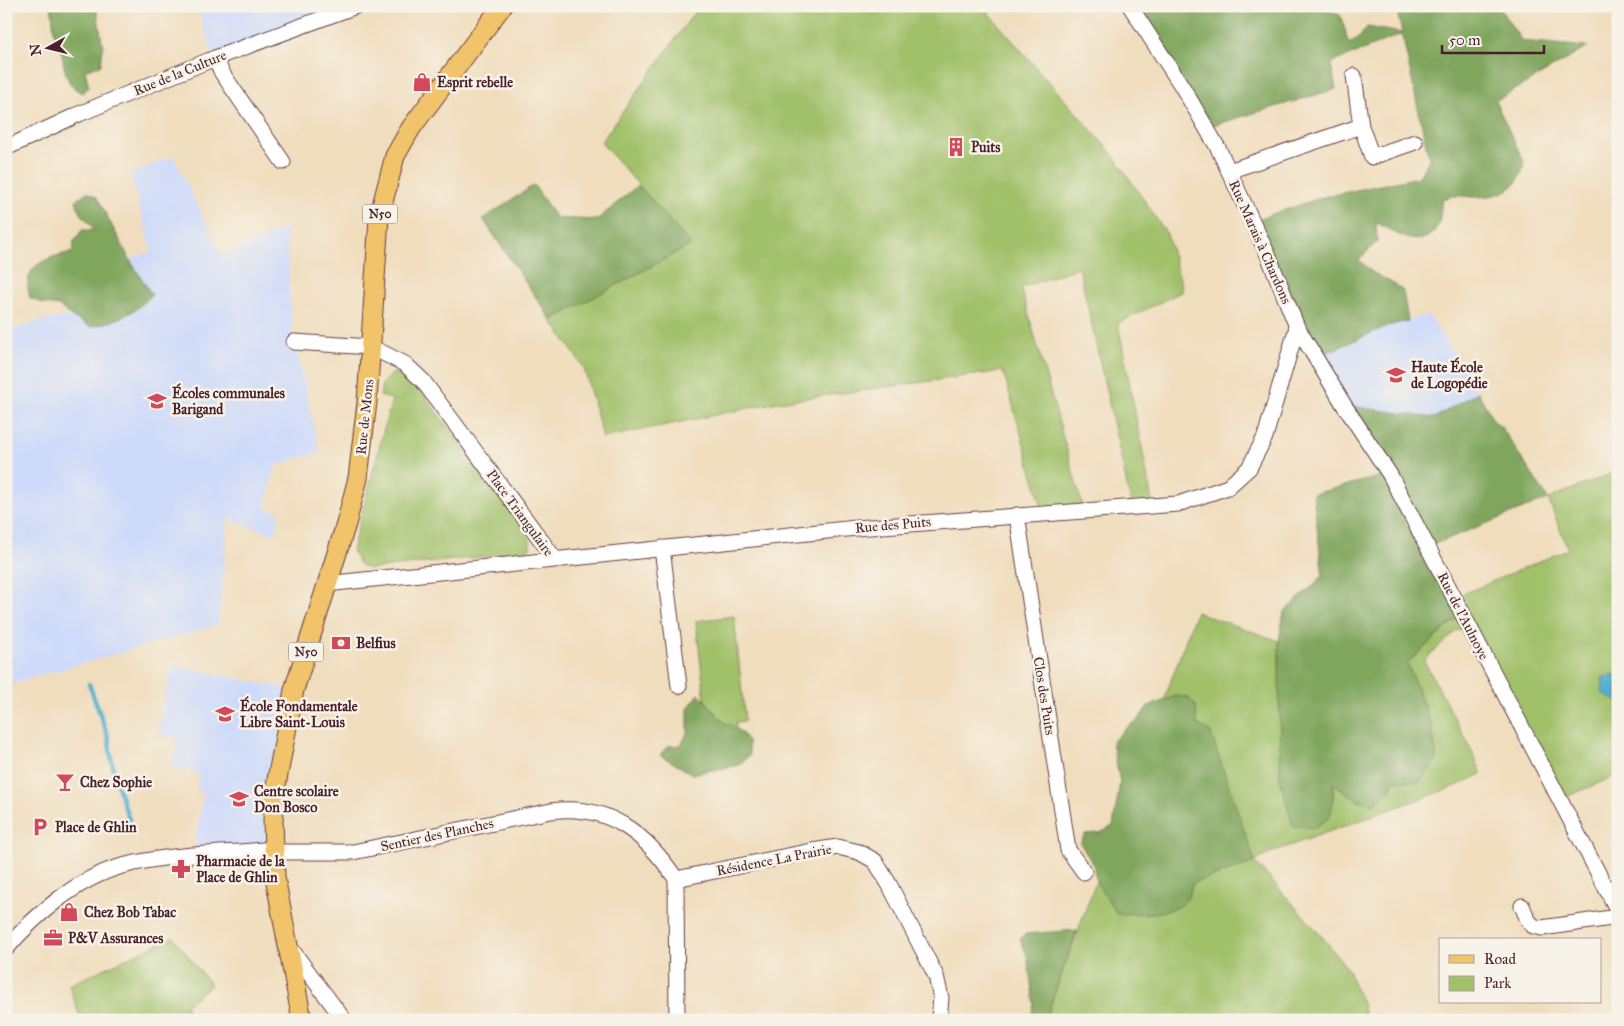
<svg xmlns="http://www.w3.org/2000/svg" width="1624" height="1026" font-family="'IM FELL Great Primer',serif">
  <style>
    .built { fill: #cedafa }
    .green { fill: #a0c069; stroke: #75704a }
    .forest { fill: #80a65d; stroke: #656244 }
    .water { fill: #4dadcc; stroke: #4c667c }
    .lines { fill: none; stroke-linecap: round; stroke-linejoin: round }
    .stream { stroke: #4dadcc; stroke-width: 4.5 }
    .minor-casing { stroke: #633c41; stroke-width: 17 }
    .major-casing { stroke: #633c41; stroke-width: 21 }
    .minor { stroke: #fff; stroke-width: 15 }
    .major { stroke: #f1c36a; stroke-width: 19 }
    .labels { text-anchor: middle; dominant-baseline: central; stroke-width: 5; stroke-linejoin: round; paint-order: stroke }
    .shield { fill: #f7f3e8; stroke: #7e5f64; stroke-width: 1 }
    .shield-label { font-size: 12px; font-weight: bold; fill: #4a1f2b }
    .street-label { font-size: 14px; fill: #4a1f2b; stroke: #f7f3e8 }
    .poi-label { font-size: 14px; font-weight: bold; fill: #4a1f2b; stroke: #f7f3e8; text-anchor: start }
  </style>
  <rect width="100%" height="100%" fill="#f7f3e8"/>
  <filter id="ink" filterUnits="userSpaceOnUse"><feTurbulence type="fractalNoise" baseFrequency=".02" numOctaves="2"/><feDisplacementMap in="SourceGraphic" scale="10" xChannelSelector="R" yChannelSelector="G"/><feConvolveMatrix kernelMatrix="1 2 1 2 8 2 1 2 1" color-interpolation-filters="sRGB"/></filter>
  <filter id="wash" filterUnits="userSpaceOnUse"><feTurbulence type="fractalNoise" baseFrequency=".0096" numOctaves="4" result="noise"/><feDisplacementMap in="SourceGraphic" scale="20" xChannelSelector="R" yChannelSelector="G"/><feGaussianBlur stdDeviation="1.12" result="paint"/><feColorMatrix in="noise" values="0 0 0 0 0 0 0 0 0 0 0 0 0 0 0 0 0 1.4 0 .05"/><feComposite in="paint" operator="in"/></filter>
  <g filter="url(#wash)">
    <rect width="100%" height="100%" fill="#f0ddbd"/>
    <path class="built" d="M 196,6 L 356,6 L 215,58 Z
      M 173,156 L 222,255 L 286,228 L 292,332 L 320,452 L 276,465 L 264,507 L 280,514 L 274,535 L 228,518 L 218,625 L 6,685 L 6,332 L 43,320 L 71,316 L 91,327 L 117,320 L 138,309 L 151,296 L 130,260 L 152,251 L 130,174 Z
      M 1429,315 L 1478,392 L 1434,418 L 1344,405 L 1315,358 L 1387,326 Z
      M 172,665 L 294,690 L 273,852 L 195,856 L 195,840 L 204,792 L 197,790 L 199,774 L 171,767 L 177,738 L 157,733 Z"/>
    <path class="green" d="M 699,6 L 986,6 L 990,15 L 1114,156 L 1167,234 L 1183,291 L 1118,323 L 1153,506 L 1132,508 L 1079,267 L 1021,288 L 1084,511 L 1044,514 L 1003,371 L 778,402 L 603,438 L 584,368 L 551,320 L 691,245 L 601,142 Z
      M 397,372 L 406,375 L 416,384 L 530,539 L 530,548 L 527,552 L 369,569 L 360,565 L 352,550 L 392,399 L 380,396 C 381,383 385,377 397,372 Z
      M 1618,471 L 1618,775 L 1559,800 L 1468,626 L 1456,631 L 1424,661 L 1469,745 L 1482,774 L 1456,786 L 1272,852 L 1255,862 L 1325,940 L 1348,970 L 1363,1005 L 1365,1020 L 1045,1020 L 1096,881 L 1117,914 C 1137,913 1171,916 1185,901 C 1189,897 1191,889 1193,883 L 1255,862 L 1197,724 L 1177,696 L 1164,700 L 1196,612 L 1279,641 L 1280,779 L 1333,802 L 1333,782 L 1357,800 L 1388,793 L 1395,780 L 1419,782 L 1437,759 L 1431,724 L 1407,663 L 1462,614 L 1454,598 L 1568,549 L 1548,499 Z
      M 734,616 L 745,721 L 736,722 L 736,729 L 724,723 L 705,701 L 696,621 Z
      M 173,937 L 211,985 L 186,1005 L 189,1020 L 81,1020 L 69,985 Z"/>
    <path class="forest" d="M 51,6 L 96,6 L 103,47 L 101,65 L 85,70 L 89,87 L 83,93 C 66,87 65,71 62,55 C 60,49 56,43 55,37 C 53,27 53,17 51,6 Z
      M 1130,6 L 1319,7 L 1340,15 L 1345,29 L 1348,43 L 1359,38 L 1367,27 L 1402,33 L 1396,6 L 1498,6 L 1522,41 L 1588,47 L 1495,101 L 1524,162 C 1521,190 1499,197 1474,197 C 1468,197 1461,195 1454,196 C 1451,196 1446,198 1443,199 C 1440,207 1441,214 1439,222 C 1438,228 1433,234 1427,237 C 1410,246 1392,230 1376,223 L 1377,242 L 1359,260 L 1372,272 L 1394,284 L 1403,291 L 1408,321 L 1387,326 L 1315,358 L 1252,221 L 1323,197 L 1419,177 L 1429,159 L 1402,34 L 1331,63 L 1336,89 L 1207,127 Z
      M 534,185 L 556,218 L 597,220 L 638,185 L 691,245 L 551,320 L 483,219 Z
      M 87,192 L 97,197 L 130,260 L 152,295 C 131,316 118,320 91,327 L 71,316 L 59,306 L 44,304 L 30,298 C 20,265 47,257 73,252 L 74,241 L 82,230 L 95,230 L 79,211 L 76,200 Z
      M 1478,392 L 1493,420 L 1502,428 L 1548,499 L 1427,547 L 1401,496 L 1405,522 L 1429,571 L 1454,598 L 1462,613 L 1407,663 L 1431,724 L 1437,760 L 1419,782 L 1395,780 L 1388,793 L 1373,804 L 1357,800 L 1333,783 L 1333,802 L 1330,817 L 1315,828 L 1293,826 L 1280,779 L 1279,641 L 1284,612 L 1323,576 L 1313,494 L 1390,474 L 1344,405 L 1434,418 Z
      M 699,694 L 724,723 L 731,725 L 742,733 L 748,742 L 750,755 L 739,765 L 692,774 L 660,755 L 668,746 L 681,745 L 688,732 L 688,708 Z
      M 1177,696 L 1187,697 L 1196,705 L 1197,724 L 1210,731 L 1255,862 L 1193,883 C 1191,889 1189,897 1185,901 C 1171,916 1137,913 1117,914 L 1096,881 L 1094,866 L 1080,843 L 1085,834 L 1100,833 L 1113,826 L 1120,782 L 1112,742 L 1127,727 L 1138,720 L 1148,706 Z
      M 1077,930 L 1045,1020 L 1030,1020 L 1034,1004 L 1027,955 L 1020,939 L 1025,934 Z"/>
    <path class="water" d="M 1618,675 L 1618,702 L 1602,693 L 1603,677 Z"/>
    <g class="lines">
      <path class="stream" d="M 89,684 L 108,736 L 114,775 L 131,826"/>
    </g>
  </g>
  <g filter="url(#ink)">
    <g class="lines">
      <g class="minor-casing">
        <path id="minor" d="M 215,58 L 222,73 L 283,162
          M 1361,126 L 1372,157 L 1415,142
          M 6,148 L 79,114 L 215,58 L 356,6
          M 1229,171 L 1361,126 L 1354,76
          M 1297,327 L 1344,405 L 1390,475 L 1618,911
          M 294,342 L 371,347 L 405,364 L 423,381 L 555,559
          M 1017,515 L 1068,850 L 1084,872
          M 662,548 L 679,686
          M 326,584 L 856,528 L 1178,504 L 1228,487 L 1249,468 L 1265,437 L 1297,327 L 1268,255 L 1218,148 L 1183,88 L 1130,6
          M 676,879 L 812,851 L 838,847 L 859,852 L 875,861 L 889,884 L 936,976 L 941,998 L 939,1020
          M 1522,906 L 1528,920 L 1533,926 L 1542,928 L 1618,917
          M 288,945 L 344,1020
          M 6,949 C 34,916 77,879 119,867 C 165,854 217,854 264,850 L 273,852 L 353,852 L 551,811 C 608,803 646,834 676,879 L 677,1020"/>
      </g>
      <g class="major-casing">
        <path id="major" d="M 302,1020 L 275,877 L 273,820 L 276,785 L 294,690 L 346,524 L 358,478 L 367,402 L 379,217 L 395,156 L 411,128 L 502,6"/>
      </g>
      <use href="#minor" class="minor"/>
      <use href="#major" class="major"/>
    </g>
  </g>
  <defs>
    <g id="shop-bare" transform="scale(1.5)"><path d="M-5-2.5h2.3a2.7 3.5 0 0 1 5.4 0H5L5.5 6h-11ZM-1.5-2.5h3a1.5 2.3 0 0 0-3 0Z" fill="#d1495b" stroke="#f7f3e8" stroke-width="2.5" paint-order="stroke"/></g>
    <g id="building-bare" transform="scale(1.5)"><path d="M-4-6H4V6H1V3H-1V6H-4ZM-2.5-4.3h1.7v1.8h-1.7ZM.8-4.3h1.7v1.8H.8ZM-2.5-1h1.7V.8h-1.7ZM.8-1h1.7V.8H.8Z" fill="#d1495b" stroke="#f7f3e8" stroke-width="2.5" paint-order="stroke"/></g>
    <g id="university-bare" transform="scale(1.5)"><path d="M0-5L7-2L0 1L-7-2ZM-4 1L0 2.5L4 1V4Q0 6-4 4Z" fill="#d1495b" stroke="#f7f3e8" stroke-width="2.5" paint-order="stroke"/></g>
    <g id="school-bare" transform="scale(1.5)"><path d="M0-5L7-2L0 1L-7-2ZM-4 1L0 2.5L4 1V4Q0 6-4 4Z" fill="#d1495b" stroke="#f7f3e8" stroke-width="2.5" paint-order="stroke"/></g>
    <g id="bank-bare" transform="scale(1.5)"><path d="M-6-4H6V4H-6ZM0-2.3a2.3 2.3 0 1 0 0 4.6a2.3 2.3 0 1 0 0-4.6Z" fill="#d1495b" stroke="#f7f3e8" stroke-width="2.5" paint-order="stroke"/></g>
    <g id="bar-bare" transform="scale(1.5)"><path d="M-6-5H6L.8 .8V4.5H3.5V6h-7V4.5H-.8V.8Z" fill="#d1495b" stroke="#f7f3e8" stroke-width="2.5" paint-order="stroke"/></g>
    <g id="parking-bare" transform="scale(1.5)"><path d="M-3.5-5.5H1a3.5 3.5 0 0 1 0 7H-1V5.5H-3.5ZM-1-3.4V-.6H.8a1.4 1.4 0 0 0 0-2.8Z" fill="#d1495b" stroke="#f7f3e8" stroke-width="2.5" paint-order="stroke"/></g>
    <g id="pharmacy-bare" transform="scale(1.5)"><path d="M-2-6h4v4h4v4h-4v4h-4v-4h-4v-4h4Z" fill="#d1495b" stroke="#f7f3e8" stroke-width="2.5" paint-order="stroke"/></g>
    <g id="office-bare" transform="scale(1.5)"><path d="M-6-3h4V-5.5h4V-3h4V5H-6ZM-1-4.5V-3h2v-1.5ZM-6 0V1H6V0Z" fill="#d1495b" stroke="#f7f3e8" stroke-width="2.5" paint-order="stroke"/></g>
  </defs>
  <g fill-rule="evenodd">
    <use href="#shop-bare" x="422" y="82"/>
    <use href="#building-bare" x="956" y="147"/>
    <use href="#university-bare" x="1396" y="375"/>
    <use href="#school-bare" x="157" y="401"/>
    <use href="#bank-bare" x="341" y="643"/>
    <use href="#school-bare" x="225" y="714"/>
    <use href="#bar-bare" x="65" y="782"/>
    <use href="#school-bare" x="239" y="799"/>
    <use href="#parking-bare" x="40" y="827"/>
    <use href="#pharmacy-bare" x="181" y="869"/>
    <use href="#shop-bare" x="69" y="912"/>
    <use href="#office-bare" x="53" y="938"/>
  </g>
  <g class="labels">
    <g class="shield">
      <rect x="362.5" y="204.5" width="35" height="19" rx="4"/>
      <rect x="288.5" y="642.5" width="35" height="19" rx="4"/>
    </g>
    <g class="shield-label">
      <text x="380" y="214">N50</text>
      <text x="306" y="652">N50</text>
    </g>
    <g class="street-label">
      <text transform="translate(180 73) rotate(-22)">Rue de la Culture</text>
      <text transform="translate(1260 242) rotate(66)">Rue Marais à Chardons</text>
      <text transform="translate(365 417) rotate(-84)">Rue de Mons</text>
      <text transform="translate(520 513) rotate(54)">Place Triangulaire</text>
      <text transform="translate(893 525) rotate(-5)">Rue des Puits</text>
      <text transform="translate(1463 616) rotate(63)">Rue de l'Aulnoye</text>
      <text transform="translate(1044 696) rotate(81)">Clos des Puits</text>
      <text transform="translate(437 835) rotate(-12)">Sentier des Planches</text>
      <text transform="translate(774 860) rotate(-11)">Résidence La Prairie</text>
    </g>
    <g class="poi-label">
      <text x="437" y="82">Esprit rebelle</text>
      <text x="971" y="147">Puits</text>
      <text x="1411" y="367">Haute École<tspan x="1411" dy="16">de Logopédie</tspan></text>
      <text x="172" y="393">Écoles communales<tspan x="172" dy="16">Barigand</tspan></text>
      <text x="356" y="643">Belfius</text>
      <text x="240" y="706">École Fondamentale<tspan x="240" dy="16">Libre Saint-Louis</tspan></text>
      <text x="80" y="782">Chez Sophie</text>
      <text x="254" y="791">Centre scolaire<tspan x="254" dy="16">Don Bosco</tspan></text>
      <text x="55" y="827">Place de Ghlin</text>
      <text x="196" y="861">Pharmacie de la<tspan x="196" dy="16">Place de Ghlin</tspan></text>
      <text x="84" y="912">Chez Bob Tabac</text>
      <text x="68" y="938">P&amp;V Assurances</text>
    </g>
  </g>
  <rect width="1624" height="1026" fill="none" stroke="#f7f3e8" stroke-width="25"/>
  <rect x="1439" y="938" width="162" height="65" fill="#f7f3e8" stroke="#b29e9c"/>
  <rect x="1449" y="955" width="25" height="8" fill="#f1c36a" stroke="#b29e9c"/>
  <text x="1484" y="964" font-size="15" fill="#4a1f2b">Road</text>
  <rect x="1449" y="976" width="25" height="15" fill="#a0c069" stroke="#b29e9c"/>
  <text x="1484" y="988" font-size="15" fill="#4a1f2b">Park</text>
  <g transform="translate(48 48) rotate(262)" stroke="#f7f3e8" stroke-width="4" paint-order="stroke">
  <path d="M0-4L9 19L0 12L-9 19Z" fill="#4a1f2b"/>
  <text y="-8" font-size="14" font-weight="bold" text-anchor="middle" fill="#4a1f2b">N</text>
  </g>
  <path d="M1442 45v8h102v-8" fill="none" stroke="#4a1f2b" stroke-width="2.5"/>
  <text x="1449" y="45" font-size="15" fill="#4a1f2b" stroke="#f7f3e8" stroke-width="4" paint-order="stroke">50 m</text>
</svg>
